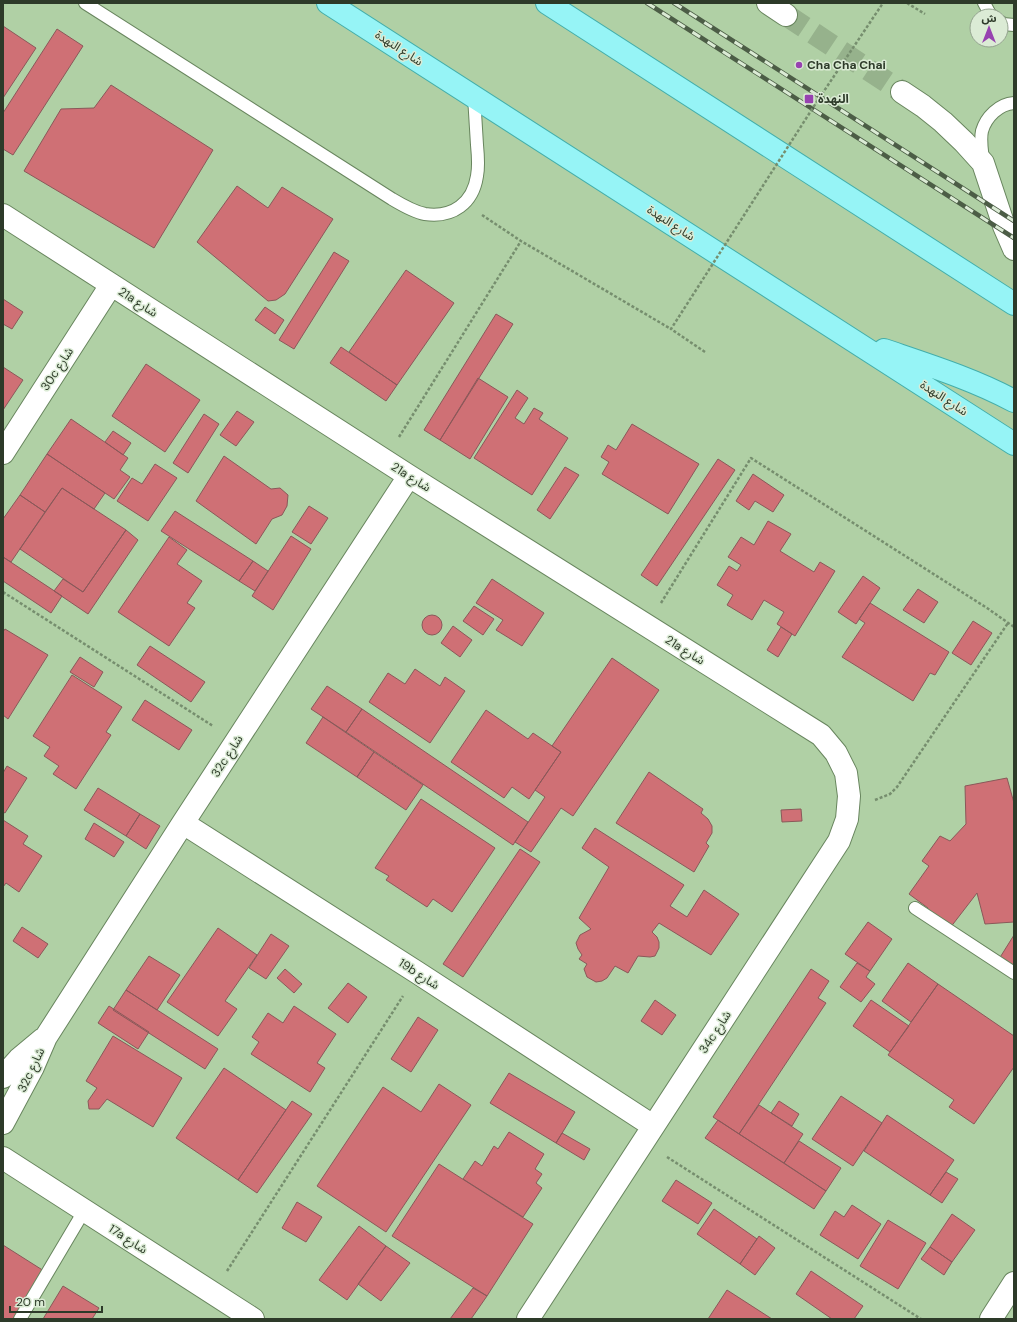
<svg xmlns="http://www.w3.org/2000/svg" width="1017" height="1322" font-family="'DM Sans','Noto Sans Arabic',sans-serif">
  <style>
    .building { fill: #cf7075; stroke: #8a5859 }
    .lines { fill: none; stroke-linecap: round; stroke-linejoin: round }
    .minor-tunnel { stroke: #96b28c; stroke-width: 22; stroke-dasharray: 22 11; stroke-linecap: butt }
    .service-casing { stroke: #68855e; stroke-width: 14 }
    .minor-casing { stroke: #68855e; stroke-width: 24 }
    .primary-casing { stroke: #44aeaa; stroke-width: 24 }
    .path { stroke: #768e6e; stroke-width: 2.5; stroke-dasharray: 3 2; stroke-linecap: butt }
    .service { stroke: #fff; stroke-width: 12 }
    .minor { stroke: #fff; stroke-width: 22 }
    .primary { stroke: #96f4f6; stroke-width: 22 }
    .rail-casing { stroke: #4c5d46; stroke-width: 4.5 }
    .rail { stroke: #dbebd5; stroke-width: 3; stroke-dasharray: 9; stroke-linecap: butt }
    .path-bridge { stroke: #768e6e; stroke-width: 2.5; stroke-dasharray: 3 2; stroke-linecap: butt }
    .poi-dot { fill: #9742b0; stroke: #dbebd5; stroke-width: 1.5 }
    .labels { text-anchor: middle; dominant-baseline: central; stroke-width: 3; stroke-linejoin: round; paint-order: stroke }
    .street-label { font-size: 12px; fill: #2d3a29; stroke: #dbebd5 }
    .poi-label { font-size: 12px; font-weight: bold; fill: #2d3a29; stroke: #dbebd5; text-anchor: start }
  </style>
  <rect width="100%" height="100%" fill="#b0d0a5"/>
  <path class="building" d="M 3,26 L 36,48 L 3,98 Z
    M 57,29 L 83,46 L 13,155 L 3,149 L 3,113 Z
    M 111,85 L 213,150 L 154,248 L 24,171 L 61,109 L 94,108 Z
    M 237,186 L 268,208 L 282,187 L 333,219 L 285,294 L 276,300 L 268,301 L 197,242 Z
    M 334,252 L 349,261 L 294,349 L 279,340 Z
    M 406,270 L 454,303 L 397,385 L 349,352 Z
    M 3,299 L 23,312 L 12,329 L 3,324 Z
    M 265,307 L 284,320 L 275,334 L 255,320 Z
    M 496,314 L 513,324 L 440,440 L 424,430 Z
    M 341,347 L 397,385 L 386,401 L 330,363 Z
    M 146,364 L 200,400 L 165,452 L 112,416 Z
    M 3,367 L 23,380 L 3,410 Z
    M 478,378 L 508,397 L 470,459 L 440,440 Z
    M 517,390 L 528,398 L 515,418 L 524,424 L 534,408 L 543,413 L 539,419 L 568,438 L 532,495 L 474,458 Z
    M 237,411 L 254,422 L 236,446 L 220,435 Z
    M 204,414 L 219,424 L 188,473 L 173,463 Z
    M 71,419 L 128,458 L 120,470 L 130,477 L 114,499 L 47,454 Z
    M 632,424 L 699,464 L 668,514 L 602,474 L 609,462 L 601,457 L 608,445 L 616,450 Z
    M 113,431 L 131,443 L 123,455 L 105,442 Z
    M 47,454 L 105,493 L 94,509 L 62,488 L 45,512 L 20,495 Z
    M 224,456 L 271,489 L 280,488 L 288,495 L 287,506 L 282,515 L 272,519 L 256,544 L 196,501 Z
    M 718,459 L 735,470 L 657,586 L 641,575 Z
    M 155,464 L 177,478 L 148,521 L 117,501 L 132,478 L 142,484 Z
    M 565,467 L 579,475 L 550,519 L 537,510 Z
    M 753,474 L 784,495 L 773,512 L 755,501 L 749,510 L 736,501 Z
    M 62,488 L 126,530 L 83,592 L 20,549 Z
    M 20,495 L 45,512 L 11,562 L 3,557 L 3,519 Z
    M 309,506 L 328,518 L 311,544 L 292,532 Z
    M 175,511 L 253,561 L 239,581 L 161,531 Z
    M 768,521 L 791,534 L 780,551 L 814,572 L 820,562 L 835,571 L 795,636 L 777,624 L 784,612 L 764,600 L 752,620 L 727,605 L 733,595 L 717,585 L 729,566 L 737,571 L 741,565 L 728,557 L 741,537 L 754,545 Z
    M 126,530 L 138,540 L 88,614 L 54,591 L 63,579 L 83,592 Z
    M 291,536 L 311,549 L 273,610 L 252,596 Z
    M 169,537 L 187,550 L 177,564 L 202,581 L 187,603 L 195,608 L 169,646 L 118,612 Z
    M 3,557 L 62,596 L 51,613 L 3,581 Z
    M 253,561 L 268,571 L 255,591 L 239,581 Z
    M 863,576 L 880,588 L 856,624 L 838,612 Z
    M 492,579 L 544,613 L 522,646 L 496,630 L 503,620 L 476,603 Z
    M 918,589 L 938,602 L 924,623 L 903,610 Z
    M 870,603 L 949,652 L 935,675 L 930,673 L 913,701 L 842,657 L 865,623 L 859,619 Z
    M 474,606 L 494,619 L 483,635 L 463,621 Z
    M422 625a10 10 0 1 1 20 0a10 10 0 1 1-20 0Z
    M 973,621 L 992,633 L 971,665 L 952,653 Z
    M 453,626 L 472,640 L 460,657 L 441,643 Z
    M 781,627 L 792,634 L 778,657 L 767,650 Z
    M 5,629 L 48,655 L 8,719 L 3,715 L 3,632 Z
    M 150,646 L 205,682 L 191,702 L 137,665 Z
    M 80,657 L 103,672 L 94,687 L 70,672 Z
    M 612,658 L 659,690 L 573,816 L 561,808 L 531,852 L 515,842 L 545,797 L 535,790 L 561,752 L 552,746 Z
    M 415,669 L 440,686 L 445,677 L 465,691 L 430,743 L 369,702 L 388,673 L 405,684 Z
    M 72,675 L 122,707 L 106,732 L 111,735 L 76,789 L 53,774 L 59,766 L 44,756 L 50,747 L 33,736 Z
    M 327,686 L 362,709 L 346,732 L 311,709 Z
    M 145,700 L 192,730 L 179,750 L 132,720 Z
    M 362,709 L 528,822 L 513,845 L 346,732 Z
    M 486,710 L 528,739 L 533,733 L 561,752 L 529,799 L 512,787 L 504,798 L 451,762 Z
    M 323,717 L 374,752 L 357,777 L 306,743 Z
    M 374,752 L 423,785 L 406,810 L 357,777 Z
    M 7,766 L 27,778 L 5,813 L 3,812 L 3,773 Z
    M 649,772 L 703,809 L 701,813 L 708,819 L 712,826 L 712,833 L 706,843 L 709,846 L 694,872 L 616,823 Z
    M 1007,778 L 1014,803 L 1014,922 L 985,924 L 977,893 L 950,928 L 925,913 L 928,908 L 909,894 L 929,866 L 922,861 L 940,836 L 950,841 L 966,824 L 965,786 Z
    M 98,788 L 140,814 L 126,836 L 84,810 Z
    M 421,799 L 495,848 L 452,912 L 433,899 L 427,907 L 386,880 L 389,876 L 375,868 Z
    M 801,809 L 802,821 L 782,822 L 781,810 Z
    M 140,814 L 160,826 L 146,849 L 126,836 Z
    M 3,820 L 28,836 L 23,844 L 42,856 L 19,892 L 6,883 L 3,887 Z
    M 94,823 L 124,842 L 114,857 L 85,839 Z
    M 595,828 L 684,885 L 670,906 L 687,917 L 704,890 L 739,914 L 711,955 L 659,923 L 652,932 L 657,937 L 659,942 L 659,948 L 655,956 L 650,957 L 638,956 L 628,973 L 615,966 L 607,978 L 602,981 L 596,982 L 587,977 L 584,969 L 587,964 L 579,959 L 582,955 L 578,949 L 576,943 L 580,935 L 591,929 L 579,918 L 609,867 L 582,848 Z
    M 520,849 L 540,862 L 463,977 L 443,964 Z
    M 868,922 L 892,939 L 870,971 L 845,954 Z
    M 22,927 L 48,944 L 38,958 L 13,941 Z
    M 218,928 L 257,955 L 225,1001 L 237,1009 L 218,1036 L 167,1002 Z
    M 271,934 L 289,946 L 266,979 L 249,968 Z
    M 1014,935 L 1014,969 L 999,959 Z
    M 149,956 L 180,975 L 157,1010 L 126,990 Z
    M 857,963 L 870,971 L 866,977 L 875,984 L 861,1002 L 840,987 Z
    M 908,963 L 938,984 L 911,1022 L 882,1001 Z
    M 285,969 L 302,984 L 294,993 L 277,978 Z
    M 811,969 L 829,981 L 818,998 L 826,1003 L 739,1134 L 713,1117 Z
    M 348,983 L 367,997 L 348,1023 L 328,1008 Z
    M 938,984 L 1014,1036 L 1014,1067 L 974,1124 L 949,1107 L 954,1100 L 888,1055 Z
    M 126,990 L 218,1049 L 205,1069 L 113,1010 Z
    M 655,1000 L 676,1015 L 662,1035 L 641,1021 Z
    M 871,1000 L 909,1026 L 890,1052 L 853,1026 Z
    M 109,1006 L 149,1032 L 138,1049 L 98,1023 Z
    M 294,1006 L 336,1034 L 317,1063 L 325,1068 L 310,1092 L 251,1054 L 259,1042 L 252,1037 L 268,1013 L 283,1023 Z
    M 418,1017 L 438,1030 L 411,1072 L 391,1059 Z
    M 113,1036 L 182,1078 L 153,1127 L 107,1099 L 99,1109 L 89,1109 L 88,1101 L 97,1088 L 86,1081 Z
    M 224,1068 L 286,1110 L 238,1180 L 176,1138 Z
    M 509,1073 L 575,1112 L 556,1143 L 490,1103 Z
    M 439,1084 L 471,1105 L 386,1232 L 317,1186 L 383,1087 L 421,1112 Z
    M 841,1096 L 882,1123 L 853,1166 L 812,1139 Z
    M 292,1101 L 312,1114 L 257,1193 L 238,1180 Z
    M 779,1101 L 799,1114 L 792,1126 L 771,1113 Z
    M 759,1105 L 803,1134 L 784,1163 L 739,1134 Z
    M 887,1115 L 954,1160 L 930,1195 L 864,1151 Z
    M 718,1120 L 826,1191 L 814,1209 L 705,1138 Z
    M 509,1132 L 544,1154 L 535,1169 L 542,1174 L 536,1183 L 542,1188 L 523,1217 L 463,1179 L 475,1161 L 482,1166 L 494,1146 L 498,1149 Z
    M 562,1133 L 590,1149 L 584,1160 L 556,1143 Z
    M 799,1141 L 841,1168 L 826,1191 L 784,1163 Z
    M 439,1164 L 533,1224 L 487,1296 L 392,1236 Z
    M 946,1172 L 958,1179 L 942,1203 L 930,1195 Z
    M 676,1180 L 712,1203 L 698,1224 L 662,1201 Z
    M 297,1202 L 322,1217 L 306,1242 L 282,1228 Z
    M 852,1205 L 881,1224 L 858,1259 L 820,1235 L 835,1211 L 844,1217 Z
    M 714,1209 L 757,1239 L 740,1264 L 697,1234 Z
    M 952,1214 L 975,1230 L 952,1262 L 930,1247 Z
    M 888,1220 L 926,1243 L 898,1289 L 860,1266 Z
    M 359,1226 L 386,1246 L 347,1300 L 319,1280 Z
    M 759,1236 L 775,1248 L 755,1275 L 740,1264 Z
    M 3,1245 L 44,1271 L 13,1319 L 3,1319 Z
    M 386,1246 L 410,1263 L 381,1301 L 358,1284 Z
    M 930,1247 L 952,1262 L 944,1275 L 921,1259 Z
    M 811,1271 L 863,1306 L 854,1319 L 832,1319 L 796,1294 Z
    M 63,1286 L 99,1308 L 92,1319 L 43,1319 Z
    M 473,1288 L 487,1296 L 471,1319 L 450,1319 Z
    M 727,1290 L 772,1319 L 708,1319 Z"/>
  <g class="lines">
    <path class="minor-tunnel" d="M 786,15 L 902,92"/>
    <g class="service-casing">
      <path id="service" d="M 85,3 L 392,199 C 402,205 414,212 425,214 C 453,218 473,203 477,176 C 479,166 478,155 477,145 C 476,129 475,113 474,96
        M 984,3 L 990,14 L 993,16
        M 1001,22 L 1003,24 L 1014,25
        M 983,160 C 982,151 980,140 982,131 C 986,117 999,104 1014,103
        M 915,908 L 1014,973
        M 20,1319 L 84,1211"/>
    </g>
    <g class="minor-casing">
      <path id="minor" d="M 768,3 L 786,15
        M 902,92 L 923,106 L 943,122 L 964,142 L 983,163 L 1004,226 L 1014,249
        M 3,215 L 409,476 L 821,735 L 836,753 L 846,773 L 849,796 L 847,819 L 839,841 L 528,1319
        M 3,453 L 111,285
        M 183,823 L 418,973 L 653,1126
        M 3,1077 L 19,1059 L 43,1039
        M 3,1123 L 33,1067 L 46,1037 L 183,823 L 409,476
        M 3,1158 L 253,1319
        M 991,1319 L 1014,1283"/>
    </g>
    <g class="primary-casing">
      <path id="primary" d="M 328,3 L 1014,444
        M 547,3 L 1014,304
        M 884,350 C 928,365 973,379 1014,401"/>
    </g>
    <path class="path" d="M 907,3 L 925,14
      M 482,215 L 521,241 L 671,329
      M 399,437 L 521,241
      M 3,592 L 213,726
      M 661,603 L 751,458 L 987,608 L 1014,627
      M 875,800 L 890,794 L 897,787 L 1008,623
      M 667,1157 L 921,1319
      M 227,1271 L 403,996"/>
    <use href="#service" class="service"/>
    <use href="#minor" class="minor"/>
    <use href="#primary" class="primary"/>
    <g class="rail-casing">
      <path id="rail" d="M 647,3 L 1014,238
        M 674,3 L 1014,221"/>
    </g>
    <use href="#rail" class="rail"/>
    <path class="path-bridge" d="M 705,352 L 671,329 L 816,103 L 883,3"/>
  </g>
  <g class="poi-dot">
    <circle cx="799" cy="65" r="4"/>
    <rect x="804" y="94" width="10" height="10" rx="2"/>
  </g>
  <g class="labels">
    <g class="street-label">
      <text transform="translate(399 48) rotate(33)">شارع النهدة</text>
      <text transform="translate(671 223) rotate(33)">شارع النهدة</text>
      <text transform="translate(138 302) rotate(33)">21a شارع</text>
      <text transform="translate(57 369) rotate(-57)">30c شارع</text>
      <text transform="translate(944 398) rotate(33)">شارع النهدة</text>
      <text transform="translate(411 477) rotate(32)">21a شارع</text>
      <text transform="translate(685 650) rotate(32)">21a شارع</text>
      <text transform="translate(227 756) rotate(-57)">32c شارع</text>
      <text transform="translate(419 974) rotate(33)">19b شارع</text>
      <text transform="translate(715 1032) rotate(-57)">34c شارع</text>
      <text transform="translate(31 1070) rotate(-65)">32c شارع</text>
      <text transform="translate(128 1239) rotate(33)">17a شارع</text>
    </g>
    <g class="poi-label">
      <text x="807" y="65">Cha Cha Chai</text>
      <text x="818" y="99">النهدة</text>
    </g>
  </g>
  <rect width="1017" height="1322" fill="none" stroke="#2d3a29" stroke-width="8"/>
  <g transform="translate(989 28)"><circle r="19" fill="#dbebd5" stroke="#95a490"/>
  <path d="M0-3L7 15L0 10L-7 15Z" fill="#9742b0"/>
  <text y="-6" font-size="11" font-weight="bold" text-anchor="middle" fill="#2d3a29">ش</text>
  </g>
  <path d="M10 1306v6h92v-6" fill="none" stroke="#2d3a29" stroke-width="2"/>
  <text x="16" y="1306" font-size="12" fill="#2d3a29" stroke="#dbebd5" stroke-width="3" paint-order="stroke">20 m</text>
</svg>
